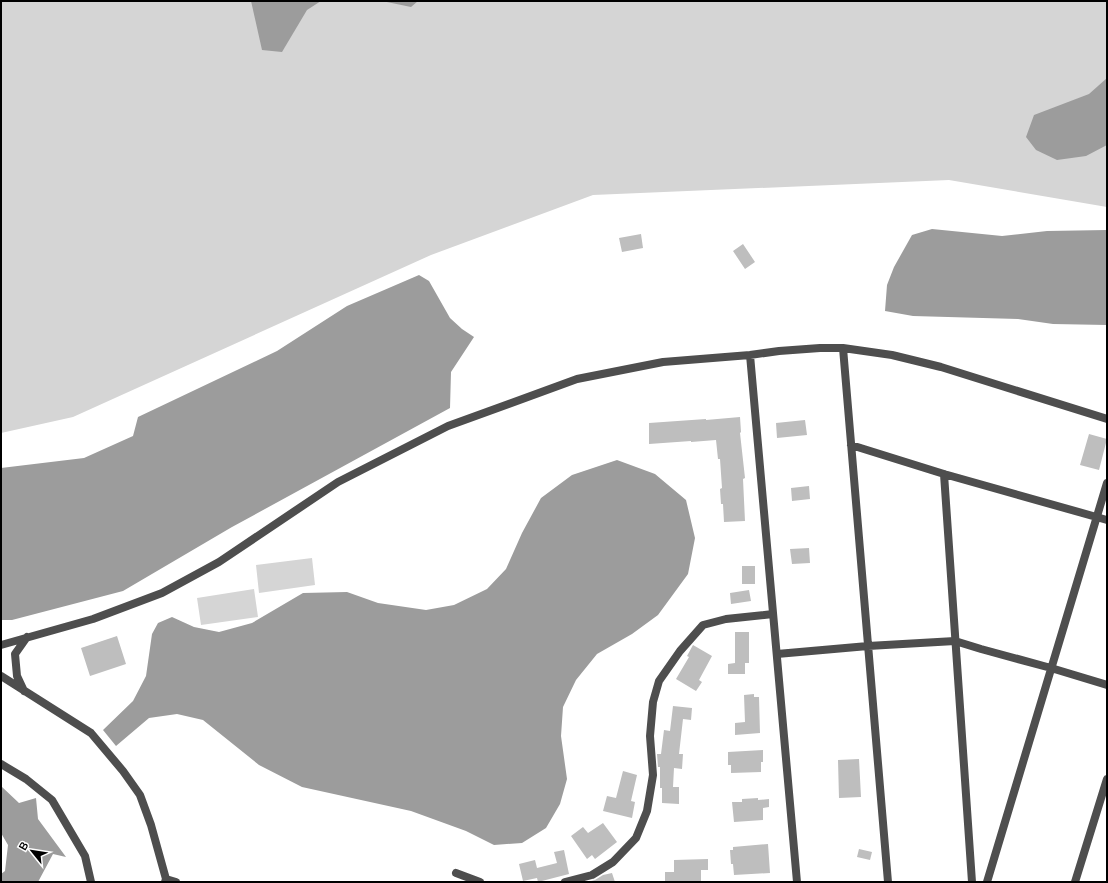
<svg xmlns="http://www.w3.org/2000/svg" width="1108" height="883" font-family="'Nunito Sans',sans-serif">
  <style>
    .green { fill: #d5d5d5 }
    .water { fill: #9c9c9c }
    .building { fill: #bebebe }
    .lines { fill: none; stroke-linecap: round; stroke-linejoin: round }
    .street { stroke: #4e4e4e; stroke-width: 8 }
  </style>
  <rect width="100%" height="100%" fill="#fff"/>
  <path class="green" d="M 1,1 L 1107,1 L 1107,207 L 949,180 L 593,195 L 431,255 L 73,417 L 1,433 Z
    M 312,558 L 315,585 L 259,593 L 256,565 Z
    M 254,589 L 258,617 L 201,625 L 197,598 Z"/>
  <path class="water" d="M 251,1 L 321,1 L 307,10 L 282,52 L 262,50 Z
    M 382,1 L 418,1 L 411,7 Z
    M 1107,78 L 1107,145 L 1086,156 L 1057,160 L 1036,150 L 1026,137 L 1034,115 L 1089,94 Z
    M 932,229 L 1002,236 L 1047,231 L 1107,230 L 1107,325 L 1053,324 L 1018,319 L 913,316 L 885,311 L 887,285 L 894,267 L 912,235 Z
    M 419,275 L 429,281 L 450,318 L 462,329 L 474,337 L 451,372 L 450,408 L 232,527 L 123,591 L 12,620 L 1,620 L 1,468 L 84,458 L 133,436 L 138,417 L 277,351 L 347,306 Z
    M 617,460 L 655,474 L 686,500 L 695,538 L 688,574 L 658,615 L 632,634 L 597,654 L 576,680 L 563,707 L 561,736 L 567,779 L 560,804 L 546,828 L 522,843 L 494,845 L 466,831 L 411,811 L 302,787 L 259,765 L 203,720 L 177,714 L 149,718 L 116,746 L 103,730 L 133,701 L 146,676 L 152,634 L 158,623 L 172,617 L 194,627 L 219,632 L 252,623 L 303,593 L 347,592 L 378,603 L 426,610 L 454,605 L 487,589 L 506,569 L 522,533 L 541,498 L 572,475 Z
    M 1,786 L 19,803 L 36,798 L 38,819 L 66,857 L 53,854 L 38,882 L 1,882 L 1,874 L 5,871 L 8,845 L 1,833 Z"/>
  <path class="building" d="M 641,234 L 643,248 L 622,252 L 619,238 Z
    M 743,244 L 755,262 L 745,269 L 733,251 Z
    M 740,417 L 741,432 L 740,433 L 745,478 L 743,479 L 745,521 L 724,522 L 723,504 L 721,504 L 720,489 L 722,488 L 720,459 L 718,459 L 716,440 L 691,442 L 691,441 L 649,444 L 649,423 L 706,419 L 706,420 Z
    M 805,420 L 807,435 L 777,438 L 776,423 Z
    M 1089,434 L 1107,439 L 1099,470 L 1080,465 Z
    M 809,486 L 810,499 L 792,501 L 791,488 Z
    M 809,548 L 810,563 L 792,564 L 790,549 Z
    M 742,566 L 755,566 L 755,584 L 742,584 Z
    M 749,590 L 751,601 L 731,604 L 730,593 Z
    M 735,632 L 749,632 L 749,663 L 745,663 L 745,674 L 728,674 L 728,664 L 735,663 Z
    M 117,636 L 126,664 L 90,676 L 81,648 Z
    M 693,645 L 712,656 L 699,680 L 702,682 L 696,691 L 676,679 L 689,657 L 687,656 Z
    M 754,694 L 754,697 L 759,697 L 760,733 L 735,735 L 735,723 L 745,722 L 744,695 Z
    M 673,706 L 692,708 L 691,720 L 683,719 L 679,754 L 683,754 L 682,769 L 674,768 L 673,787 L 679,787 L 679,804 L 662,803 L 662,788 L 660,788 L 660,767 L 658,767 L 657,754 L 661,754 L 664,730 L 670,731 Z
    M 763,750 L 763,762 L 761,762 L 761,772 L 731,773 L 731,765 L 728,765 L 728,752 Z
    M 859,759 L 861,797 L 839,798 L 838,760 Z
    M 623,771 L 637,775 L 631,801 L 635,802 L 632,818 L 603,811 L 607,796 L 616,798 Z
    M 758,798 L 758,800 L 769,799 L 769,807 L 763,808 L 763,820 L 734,822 L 732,802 L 742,802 L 742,799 Z
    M 603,823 L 617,842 L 595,859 L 592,855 L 587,859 L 571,836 L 583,827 L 588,833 Z
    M 768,844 L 770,873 L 734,875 L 733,864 L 731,864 L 730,850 L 733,850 L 733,847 Z
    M 859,849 L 872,852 L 870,860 L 857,857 Z
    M 564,850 L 569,874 L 538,882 L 537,878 L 523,881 L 519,864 L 535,860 L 537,868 L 557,863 L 554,852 Z
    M 708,859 L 708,870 L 701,870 L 701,881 L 665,882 L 665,872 L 674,872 L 674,860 Z
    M 612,873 L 615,882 L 587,882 L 595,880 L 603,875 Z"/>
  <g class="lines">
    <path class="street" d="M 843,348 L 888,882
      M 750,355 L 797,882
      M 851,445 L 944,474 L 1107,520
      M 944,474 L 972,882
      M 1,645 L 93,619 L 162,593 L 219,562 L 338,482 L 448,426 L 577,379 L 663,362 L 750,355 L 779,351 L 820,348 L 843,348 L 892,355 L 941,367 L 1107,419
      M 777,654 L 868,646 L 955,641 L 981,649 L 1051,668 L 1107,685
      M 1,676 L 91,733 L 123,771 L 140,795 L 151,825 L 166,879 L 165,882
      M 24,691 L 17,676 L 15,654 L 27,637
      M 1,764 L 26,779 L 52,800 L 85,856 L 91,882
      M 456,873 L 480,882
      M 166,879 L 176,882
      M 565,882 L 592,875 L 613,862 L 636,838 L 647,811 L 653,775 L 650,736 L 653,702 L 659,681 L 680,651 L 703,625 L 726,619 L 773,614
      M 987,882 L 1107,483
      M 1075,882 L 1107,779"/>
  </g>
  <rect width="1108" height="883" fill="none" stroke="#000000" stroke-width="4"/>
  <g transform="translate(32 851) rotate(300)" stroke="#ffffff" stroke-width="3" paint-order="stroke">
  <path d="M0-3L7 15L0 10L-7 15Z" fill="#000000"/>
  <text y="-6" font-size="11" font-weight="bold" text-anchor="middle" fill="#000000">B</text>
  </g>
</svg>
